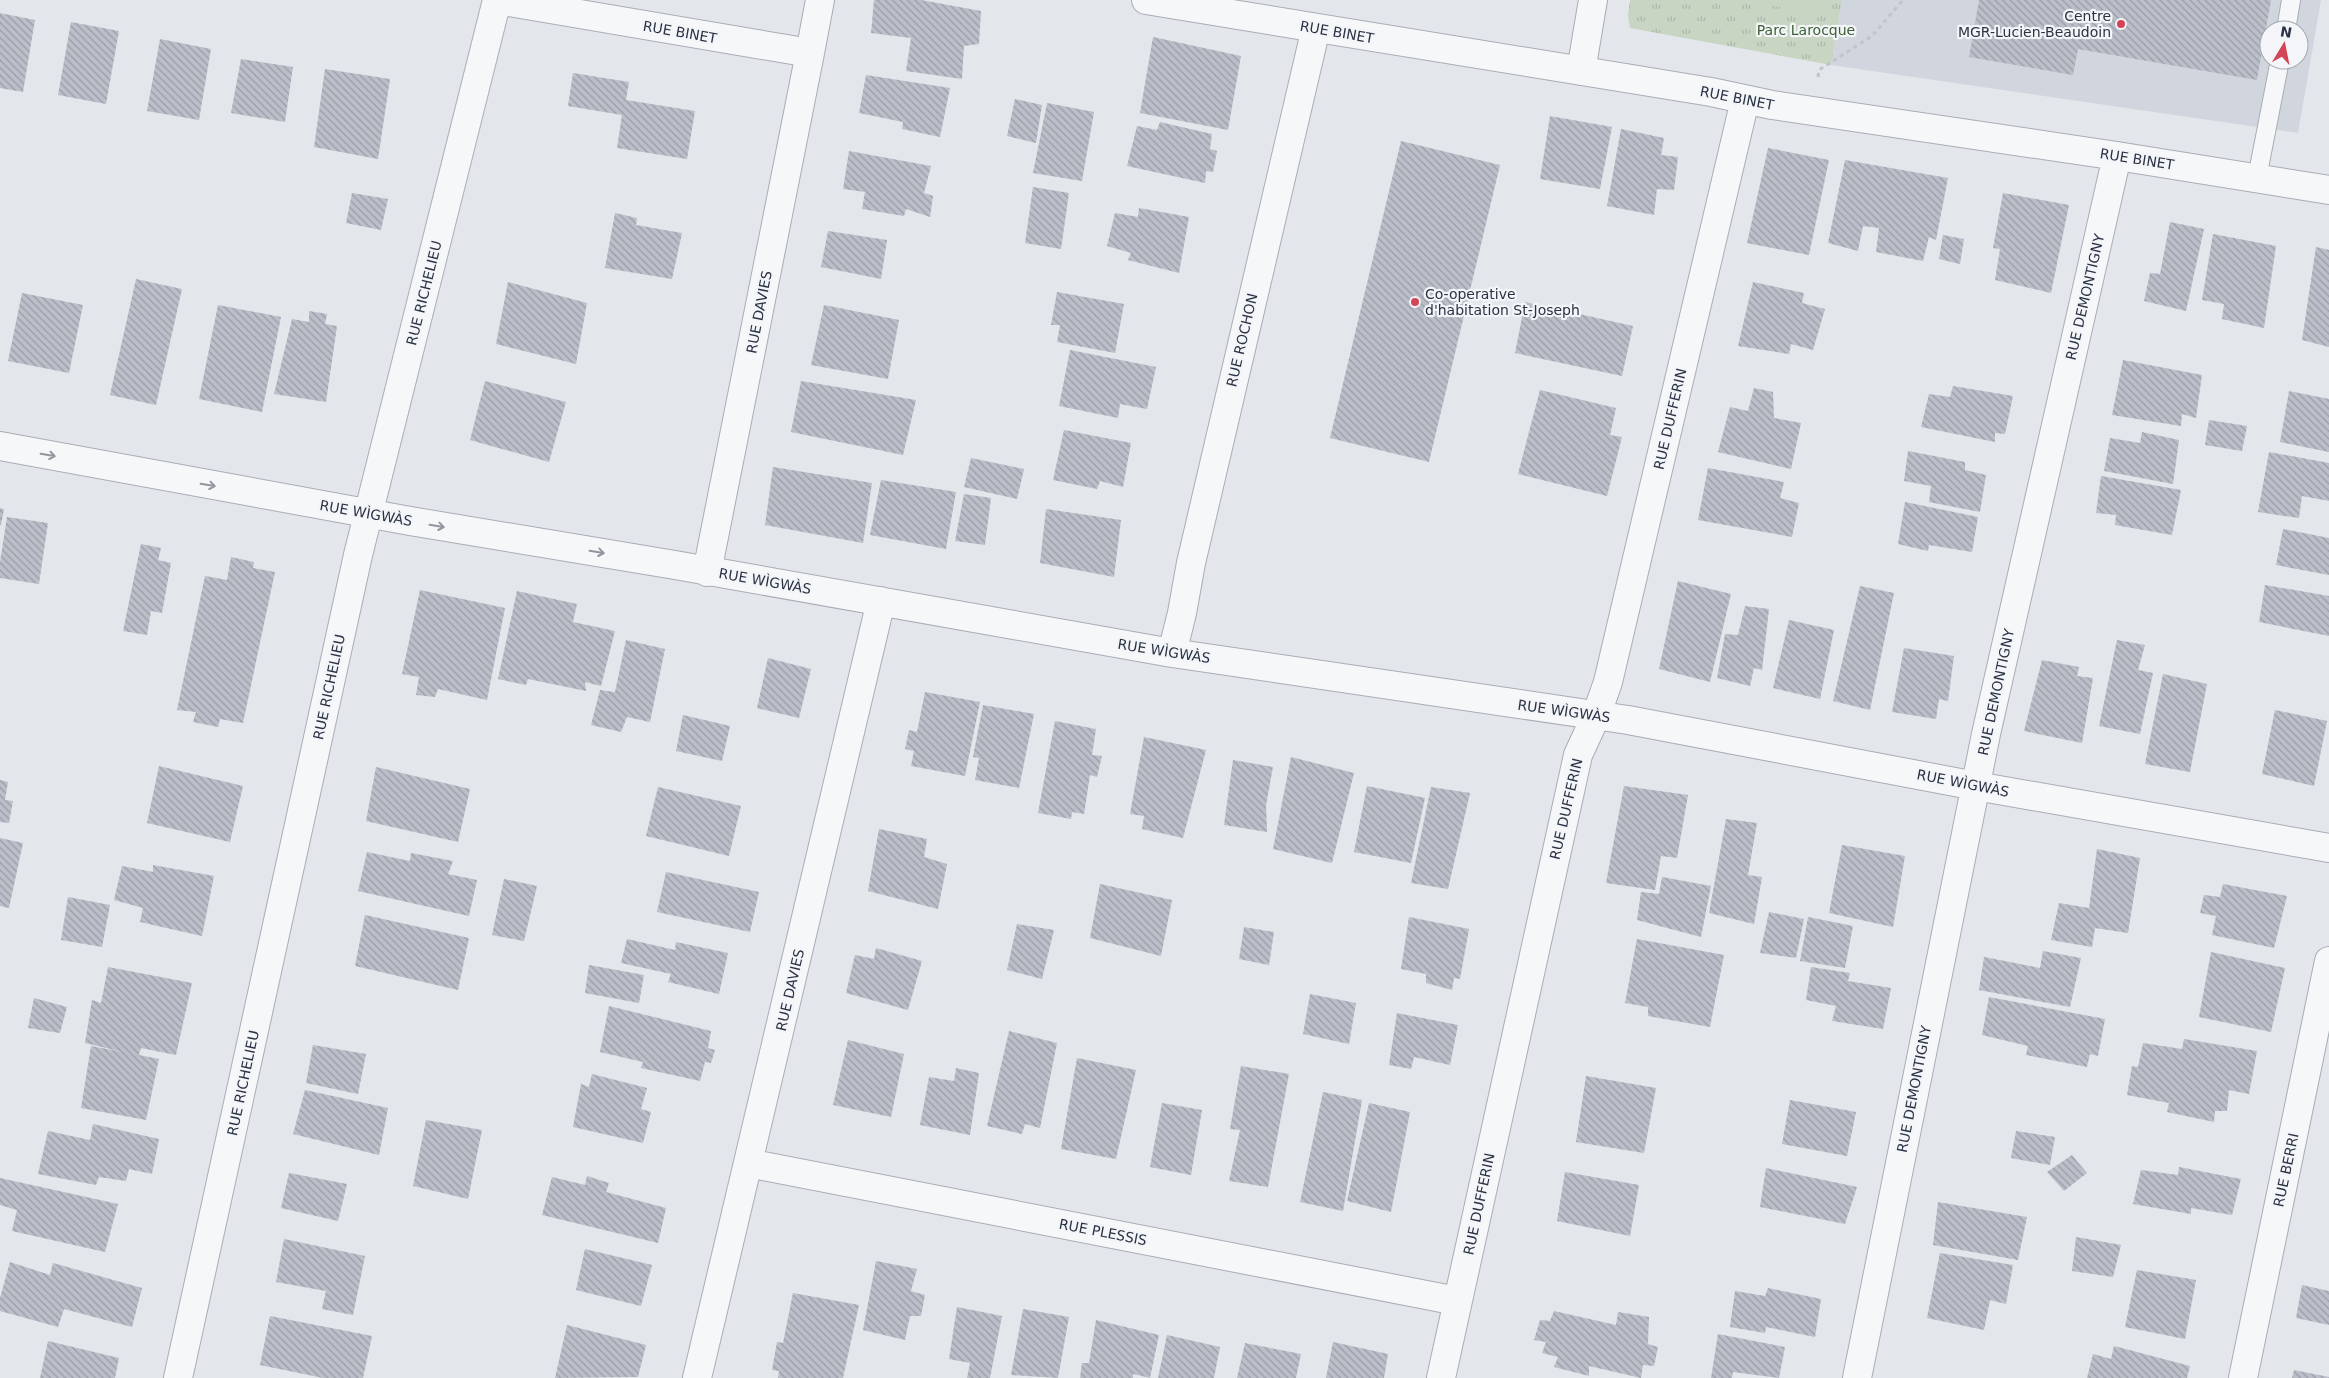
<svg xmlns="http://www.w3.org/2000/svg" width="2329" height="1378" font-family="'DejaVu Sans',sans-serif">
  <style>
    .built { fill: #d1d5dd; fill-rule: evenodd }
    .park { fill: url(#park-tufts) }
    .garden { fill: #c8d5c3 }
    .building { fill: url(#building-back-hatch) }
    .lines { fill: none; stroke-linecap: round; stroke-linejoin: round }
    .lane-casing { stroke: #a8adb6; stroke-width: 20 }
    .street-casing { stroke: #a8adb6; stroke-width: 30 }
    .path { stroke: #c1c4ca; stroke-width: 3; stroke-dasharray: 4 4; stroke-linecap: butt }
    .lane { stroke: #f6f7f9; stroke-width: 18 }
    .street { stroke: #f6f7f9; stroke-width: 28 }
    .oneway { stroke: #90959e }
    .poi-dot { fill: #d34556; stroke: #f3f5f8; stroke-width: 2 }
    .labels { text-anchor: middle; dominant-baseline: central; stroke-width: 4.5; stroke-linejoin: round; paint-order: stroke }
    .poi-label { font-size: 14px; fill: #2a3344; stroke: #f3f5f8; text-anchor: end }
    .park-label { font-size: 14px; fill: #3d6036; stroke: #f3f5f8 }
    .street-label { font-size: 14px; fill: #2a3344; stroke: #f3f5f8 }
  </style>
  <defs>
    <pattern id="park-tufts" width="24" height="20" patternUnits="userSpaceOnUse" patternTransform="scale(1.25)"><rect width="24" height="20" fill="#c8d5c3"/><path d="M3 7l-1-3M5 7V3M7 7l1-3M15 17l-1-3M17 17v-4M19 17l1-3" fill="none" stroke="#acb7a9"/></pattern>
    <pattern id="building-back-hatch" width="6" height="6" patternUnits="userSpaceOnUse" patternTransform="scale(1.25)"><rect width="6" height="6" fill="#babfc9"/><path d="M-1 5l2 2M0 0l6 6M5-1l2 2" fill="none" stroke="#979ca5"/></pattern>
  </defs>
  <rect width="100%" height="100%" fill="#e3e6eb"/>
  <path class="built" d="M 1842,0 L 2321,0 L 2298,133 L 1831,65 ZM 2269,30 L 2299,30 L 2299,60 L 2269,60 Z"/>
  <path class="park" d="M 1630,0 L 1842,0 L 1831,65 L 1630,28 L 1628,16 Z"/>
  <path class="garden" d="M 1753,0 L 1822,0 L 1820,13 L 1752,3 Z"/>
  <path class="building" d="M 874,0 L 921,0 L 981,11 L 979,44 L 964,46 L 962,79 L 906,71 L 911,38 L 871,33 Z
    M 1979,0 L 2271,0 L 2257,80 L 2078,49 L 2073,75 L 1969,57 Z
    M 0,13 L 35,20 L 23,92 L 0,88 Z
    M 71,22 L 119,31 L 106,104 L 58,95 Z
    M 1153,37 L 1241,56 L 1228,130 L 1140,113 Z
    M 160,39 L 211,49 L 199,120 L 147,111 Z
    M 241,59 L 293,67 L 285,122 L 231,113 Z
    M 325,69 L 390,79 L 378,159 L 314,147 Z
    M 573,73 L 629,82 L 626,100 L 695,111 L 687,159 L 617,148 L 622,115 L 568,106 Z
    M 866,75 L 950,88 L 940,137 L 902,129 L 903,122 L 859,113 Z
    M 1015,99 L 1042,105 L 1036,143 L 1007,136 Z
    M 1047,103 L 1094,112 L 1082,181 L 1033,173 Z
    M 1550,116 L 1612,127 L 1600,189 L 1540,179 Z
    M 1160,122 L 1212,134 L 1210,149 L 1217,151 L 1213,172 L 1206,171 L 1205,183 L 1127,166 L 1137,126 L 1157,130 Z
    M 1621,129 L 1664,138 L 1661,155 L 1678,157 L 1674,190 L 1657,189 L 1654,215 L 1607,206 Z
    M 1401,141 L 1500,165 L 1429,462 L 1330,438 Z
    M 1768,148 L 1829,160 L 1809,255 L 1747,243 Z
    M 849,151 L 931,166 L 924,193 L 933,196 L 930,217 L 906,209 L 904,216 L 862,209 L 865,192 L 843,189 Z
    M 1845,160 L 1948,178 L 1936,240 L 1929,237 L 1923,261 L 1876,252 L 1879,228 L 1863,226 L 1858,251 L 1828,243 Z
    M 1033,187 L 1069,193 L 1061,249 L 1025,243 Z
    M 352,193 L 388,199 L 381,230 L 346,223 Z
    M 2003,193 L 2069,205 L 2051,293 L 1995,280 L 2000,249 L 1993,248 Z
    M 1139,208 L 1189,217 L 1179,273 L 1128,260 L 1131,253 L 1107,246 L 1115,213 L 1138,217 Z
    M 615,213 L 637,218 L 636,225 L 682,233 L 672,279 L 605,268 Z
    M 2170,222 L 2204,229 L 2186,311 L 2144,301 L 2150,273 L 2160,274 Z
    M 828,231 L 887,240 L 881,279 L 821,267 Z
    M 2213,234 L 2276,246 L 2264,328 L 2222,319 L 2224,304 L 2202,300 Z
    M 1943,235 L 1964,239 L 1960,264 L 1939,259 Z
    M 2316,247 L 2329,250 L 2329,347 L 2302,340 Z
    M 136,279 L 182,289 L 156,405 L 110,395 Z
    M 508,282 L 587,303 L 576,364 L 496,344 Z
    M 1753,282 L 1804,293 L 1802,303 L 1825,309 L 1813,350 L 1791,344 L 1789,354 L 1738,346 Z
    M 1057,292 L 1124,304 L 1115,353 L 1057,342 L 1060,325 L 1051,325 Z
    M 22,293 L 83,305 L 69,373 L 8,361 Z
    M 1525,302 L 1633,326 L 1622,376 L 1515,353 Z
    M 218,305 L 281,317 L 262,412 L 199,399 Z
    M 824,305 L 899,320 L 888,379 L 811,365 Z
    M 309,311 L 327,314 L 325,324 L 337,326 L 326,402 L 274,394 L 292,319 L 309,322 Z
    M 1070,350 L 1156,367 L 1147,409 L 1120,404 L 1118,418 L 1059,406 Z
    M 2123,360 L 2202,375 L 2196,418 L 2182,414 L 2181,426 L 2112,415 Z
    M 485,381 L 566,402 L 549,462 L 470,440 Z
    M 801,381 L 916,400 L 903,455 L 791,432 Z
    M 1953,386 L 2013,396 L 2005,434 L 1995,433 L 1995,442 L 1921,427 L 1929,394 L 1950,397 Z
    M 1754,388 L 1773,392 L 1774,418 L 1801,423 L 1791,469 L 1718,452 L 1730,407 L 1748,411 Z
    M 1540,390 L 1616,408 L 1610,435 L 1622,437 L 1607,496 L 1518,474 Z
    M 2289,391 L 2329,399 L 2329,452 L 2280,442 Z
    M 2209,420 L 2247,426 L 2242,451 L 2205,445 Z
    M 1064,430 L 1131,443 L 1123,487 L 1100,481 L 1097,489 L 1053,480 Z
    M 2142,432 L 2179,440 L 2173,484 L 2104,471 L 2110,438 L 2140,443 Z
    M 1908,451 L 1965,462 L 1965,470 L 1986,475 L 1980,512 L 1929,502 L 1931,486 L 1904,481 Z
    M 2269,452 L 2329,463 L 2329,501 L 2302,496 L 2299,518 L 2258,512 Z
    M 971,458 L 1024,469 L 1017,499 L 964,487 Z
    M 773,467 L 872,483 L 863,543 L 765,525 Z
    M 1708,468 L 1784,482 L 1780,498 L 1799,503 L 1792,537 L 1698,520 Z
    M 2101,476 L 2181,490 L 2172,535 L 2115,525 L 2116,515 L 2096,513 Z
    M 881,480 L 956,492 L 946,549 L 870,535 Z
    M 964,494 L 991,498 L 985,545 L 955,541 Z
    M 1905,502 L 1978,517 L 1972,552 L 1929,545 L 1928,551 L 1898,544 Z
    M 0,508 L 4,509 L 1,525 L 0,525 Z
    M 1046,509 L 1121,520 L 1114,577 L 1040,563 Z
    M 7,517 L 48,523 L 39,584 L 0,578 L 0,562 Z
    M 2283,529 L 2329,538 L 2329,575 L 2276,565 Z
    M 141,544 L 161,548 L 158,560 L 171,563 L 162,613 L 151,611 L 147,635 L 123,631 Z
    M 231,557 L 254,562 L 253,568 L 275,572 L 243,723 L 220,719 L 218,727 L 193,722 L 196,712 L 177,710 L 205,576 L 227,580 Z
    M 1678,581 L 1731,594 L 1710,682 L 1659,669 Z
    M 2265,585 L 2329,596 L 2329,636 L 2259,622 Z
    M 1860,586 L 1894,593 L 1870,710 L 1833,701 Z
    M 420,590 L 505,608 L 487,700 L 438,689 L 435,697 L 416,695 L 419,677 L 402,674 Z
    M 517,591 L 577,604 L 573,622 L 615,631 L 601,686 L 585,682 L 586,691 L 528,679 L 526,685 L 498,679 Z
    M 1745,606 L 1769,609 L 1762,670 L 1754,668 L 1750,686 L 1717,678 L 1725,634 L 1738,635 Z
    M 1789,620 L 1834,630 L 1820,699 L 1773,688 Z
    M 626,640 L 665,649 L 650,722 L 627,717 L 621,732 L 591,725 L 600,690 L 615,692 Z
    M 2117,640 L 2145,645 L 2138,670 L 2153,673 L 2140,734 L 2099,726 Z
    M 1904,648 L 1954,656 L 1948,701 L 1939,699 L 1936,719 L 1892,712 Z
    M 768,658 L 811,669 L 799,718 L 757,708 Z
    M 2042,660 L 2079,667 L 2077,676 L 2093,678 L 2082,743 L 2024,731 Z
    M 2163,674 L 2207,684 L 2190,772 L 2145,764 Z
    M 925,692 L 980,702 L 965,776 L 911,766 L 914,751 L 905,749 L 909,730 L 917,732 Z
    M 983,705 L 1034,714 L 1019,788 L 975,780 L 979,758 L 973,757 Z
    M 2275,710 L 2327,721 L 2314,786 L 2262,774 Z
    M 683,715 L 730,726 L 722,761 L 676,751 Z
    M 1055,721 L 1096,729 L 1092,755 L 1102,756 L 1097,777 L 1090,775 L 1084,814 L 1072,812 L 1071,819 L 1038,813 Z
    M 1144,737 L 1206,750 L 1183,838 L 1142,829 L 1144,816 L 1130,814 Z
    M 1291,757 L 1354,773 L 1332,863 L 1273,849 Z
    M 1233,760 L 1273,767 L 1266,805 L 1267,832 L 1224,825 Z
    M 159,766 L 243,786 L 230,842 L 147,823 Z
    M 376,767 L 470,789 L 458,842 L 366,821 Z
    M 0,780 L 8,782 L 5,800 L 13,801 L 9,823 L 0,822 Z
    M 1367,786 L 1425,798 L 1411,863 L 1354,852 Z
    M 1624,786 L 1688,795 L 1677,858 L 1661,856 L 1655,890 L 1606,883 Z
    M 658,787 L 741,806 L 729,856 L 646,836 Z
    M 1431,787 L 1470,793 L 1448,889 L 1411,883 Z
    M 1726,819 L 1757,823 L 1748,875 L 1762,877 L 1754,924 L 1709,913 Z
    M 879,829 L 927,839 L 924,857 L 947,864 L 938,909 L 868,891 Z
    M 0,838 L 23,843 L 9,908 L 0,906 Z
    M 1842,845 L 1905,856 L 1893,927 L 1829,913 Z
    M 2097,849 L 2140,858 L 2128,933 L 2095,928 L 2092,947 L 2051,940 L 2059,903 L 2089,908 Z
    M 367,852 L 410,861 L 411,853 L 453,861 L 448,874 L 477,880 L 469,916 L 358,891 Z
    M 153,865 L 214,876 L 202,936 L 140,922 L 143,908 L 114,900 L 122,866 L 153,872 Z
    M 666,872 L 759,892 L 750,932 L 657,912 Z
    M 1662,877 L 1711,886 L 1701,937 L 1637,920 L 1641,892 L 1659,894 Z
    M 504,879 L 537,886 L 524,941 L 492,935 Z
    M 1100,884 L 1172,900 L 1161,956 L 1090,938 Z
    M 2223,884 L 2287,896 L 2274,948 L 2212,935 L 2216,916 L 2200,913 L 2204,895 L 2220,897 Z
    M 68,897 L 110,905 L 102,947 L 61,940 Z
    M 1769,912 L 1804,919 L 1796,958 L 1760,953 Z
    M 365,915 L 469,938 L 458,990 L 355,966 Z
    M 1409,917 L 1469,929 L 1460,979 L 1454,978 L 1452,990 L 1426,983 L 1426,974 L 1401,969 Z
    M 1808,917 L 1853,926 L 1845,968 L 1800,961 Z
    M 1017,924 L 1054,930 L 1042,979 L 1007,970 Z
    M 1244,927 L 1274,932 L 1269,965 L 1239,959 Z
    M 627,939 L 675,950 L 676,942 L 728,953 L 719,994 L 668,982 L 671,974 L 621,963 Z
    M 1637,939 L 1724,955 L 1710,1027 L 1648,1016 L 1648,1007 L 1625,1003 Z
    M 876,948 L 922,961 L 908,1010 L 846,993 L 855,955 L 874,959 Z
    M 2043,951 L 2081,958 L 2070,1007 L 1979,990 L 1984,957 L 2040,968 Z
    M 2211,952 L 2285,968 L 2271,1032 L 2199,1017 Z
    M 589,965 L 644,975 L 639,1003 L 585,993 Z
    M 108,967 L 192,983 L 176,1055 L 141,1048 L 139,1055 L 159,1059 L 146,1120 L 81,1108 L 91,1046 L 123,1052 L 85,1043 L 92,1000 L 101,1003 Z
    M 1811,967 L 1850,973 L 1848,981 L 1891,988 L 1883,1029 L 1832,1021 L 1836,1006 L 1806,1000 Z
    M 1310,994 L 1356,1003 L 1349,1044 L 1303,1034 Z
    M 1989,997 L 2105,1019 L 2098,1056 L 2090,1054 L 2087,1067 L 2026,1055 L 2028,1046 L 1982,1035 Z
    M 34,998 L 67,1007 L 60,1033 L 28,1028 Z
    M 609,1006 L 711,1031 L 708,1048 L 715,1050 L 711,1063 L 705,1062 L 700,1081 L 641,1068 L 643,1062 L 600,1052 Z
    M 1397,1013 L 1458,1025 L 1450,1065 L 1414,1057 L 1411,1069 L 1389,1065 Z
    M 1009,1031 L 1057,1043 L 1040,1128 L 1025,1124 L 1022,1134 L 987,1126 Z
    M 2184,1039 L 2257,1051 L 2249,1094 L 2229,1090 L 2227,1111 L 2215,1111 L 2214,1122 L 2167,1112 L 2169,1103 L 2127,1095 L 2132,1066 L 2138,1067 L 2143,1043 L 2182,1049 Z
    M 848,1040 L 904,1054 L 891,1117 L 833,1105 Z
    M 313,1045 L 366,1054 L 358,1094 L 306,1083 Z
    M 1077,1058 L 1136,1070 L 1116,1159 L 1061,1149 Z
    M 1241,1066 L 1289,1074 L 1268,1187 L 1229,1181 L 1240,1130 L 1230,1129 Z
    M 956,1068 L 979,1073 L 970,1135 L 920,1125 L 929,1077 L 954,1081 Z
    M 592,1074 L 647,1088 L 641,1109 L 651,1112 L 643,1143 L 573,1127 L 581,1084 L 589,1087 Z
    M 1586,1076 L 1656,1088 L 1644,1153 L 1576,1142 Z
    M 305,1090 L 388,1108 L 379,1155 L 293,1134 Z
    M 1323,1092 L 1362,1100 L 1343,1211 L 1300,1202 Z
    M 1790,1100 L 1856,1112 L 1847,1156 L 1782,1144 Z
    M 1162,1103 L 1202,1110 L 1191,1175 L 1150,1167 Z
    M 1369,1103 L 1410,1112 L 1391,1212 L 1347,1201 Z
    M 426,1120 L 482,1130 L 468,1199 L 413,1186 Z
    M 93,1124 L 159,1139 L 152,1174 L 129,1169 L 126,1181 L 99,1177 L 96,1185 L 38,1174 L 48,1131 L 90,1140 Z
    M 2016,1131 L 2055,1137 L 2050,1165 L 2011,1158 Z
    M 2072,1155 L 2087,1173 L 2064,1191 L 2047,1172 Z
    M 2179,1167 L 2241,1179 L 2232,1215 L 2191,1208 L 2191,1214 L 2133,1204 L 2141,1170 L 2178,1175 Z
    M 1766,1168 L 1857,1187 L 1845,1224 L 1760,1207 Z
    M 1565,1172 L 1639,1185 L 1630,1236 L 1557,1221 Z
    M 289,1173 L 347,1184 L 338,1221 L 281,1208 Z
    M 587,1176 L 609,1183 L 606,1192 L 666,1208 L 658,1243 L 542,1215 L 552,1177 L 585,1185 Z
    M 0,1178 L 118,1204 L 105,1252 L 12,1231 L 17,1210 L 0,1205 Z
    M 1938,1202 L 2027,1217 L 2018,1260 L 1933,1245 Z
    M 2076,1237 L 2121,1245 L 2113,1277 L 2072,1271 Z
    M 284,1239 L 365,1256 L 353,1315 L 322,1309 L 326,1291 L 276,1282 Z
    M 585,1249 L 652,1265 L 641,1306 L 576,1290 Z
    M 1940,1253 L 2013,1265 L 2006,1304 L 1990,1300 L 1984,1330 L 1927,1318 Z
    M 876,1261 L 917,1269 L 911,1291 L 925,1295 L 921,1316 L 910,1316 L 905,1340 L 863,1330 Z
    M 10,1262 L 50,1275 L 53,1263 L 142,1288 L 132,1327 L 64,1309 L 58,1327 L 0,1311 L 0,1298 Z
    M 2137,1270 L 2196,1280 L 2185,1339 L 2125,1327 Z
    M 2302,1285 L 2329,1291 L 2329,1325 L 2296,1318 Z
    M 1768,1288 L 1821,1299 L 1815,1337 L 1766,1327 L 1765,1333 L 1730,1327 L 1735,1291 L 1765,1296 Z
    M 793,1293 L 859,1305 L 843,1378 L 778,1378 L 779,1371 L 772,1370 L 777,1342 L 783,1343 Z
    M 957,1307 L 1002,1316 L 990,1378 L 967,1378 L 970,1363 L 949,1359 Z
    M 1023,1309 L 1069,1317 L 1058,1378 L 1011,1375 Z
    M 1554,1311 L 1616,1325 L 1618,1312 L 1649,1317 L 1648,1344 L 1658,1347 L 1654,1366 L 1643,1365 L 1641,1378 L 1589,1366 L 1589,1376 L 1554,1367 L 1558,1357 L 1542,1353 L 1546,1342 L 1534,1340 L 1540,1320 L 1550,1321 Z
    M 270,1316 L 372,1336 L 363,1378 L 323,1378 L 260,1365 Z
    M 1096,1320 L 1159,1335 L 1150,1378 L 1133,1374 L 1133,1378 L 1080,1378 L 1082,1363 L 1089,1363 Z
    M 567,1325 L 646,1345 L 638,1377 L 555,1378 Z
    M 1718,1334 L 1785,1347 L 1779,1378 L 1733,1372 L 1732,1378 L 1711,1378 Z
    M 1167,1335 L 1220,1347 L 1214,1378 L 1158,1378 Z
    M 48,1341 L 119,1358 L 115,1378 L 40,1378 Z
    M 1333,1342 L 1388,1354 L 1384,1378 L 1326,1378 Z
    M 1245,1343 L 1301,1354 L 1296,1378 L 1237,1378 Z
    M 2114,1346 L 2190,1366 L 2187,1378 L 2087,1378 L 2093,1354 L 2111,1359 Z
    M 2294,1370 L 2329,1377 L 2329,1378 L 2292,1378 Z"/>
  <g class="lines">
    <g class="lane-casing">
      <path id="lane" d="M 2286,30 L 2291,0
        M 2257,178 L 2280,60"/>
    </g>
    <g class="street-casing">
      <path id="street" d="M 497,0 L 810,53 L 820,0
        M 1146,0 L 1711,92 L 1772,105 L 2117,156 L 2329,190
        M 1581,71 L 1593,0
        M 0,446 L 410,521 L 675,565 L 1172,653 L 1628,720 L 1976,786 L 2329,848
        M 707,572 L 810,53
        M 1172,653 L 1182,613 L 1191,563 L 1316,28
        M 748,1163 L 1457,1301
        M 178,1378 L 358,555 L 497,0
        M 697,1378 L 881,601
        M 1441,1378 L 1578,755 L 1596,716 L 1608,682 L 1745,100
        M 1857,1378 L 1986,734 L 2117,156
        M 2243,1378 L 2329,961"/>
    </g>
    <path class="path" d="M 1818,77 L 1819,70 L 1872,36 L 1903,0"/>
    <use href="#lane" class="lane"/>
    <use href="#street" class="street"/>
  </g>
  <defs><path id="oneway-shaft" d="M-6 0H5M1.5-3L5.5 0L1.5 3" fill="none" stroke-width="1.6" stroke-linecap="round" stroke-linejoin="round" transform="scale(1.25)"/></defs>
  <g class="oneway">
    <use href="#oneway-shaft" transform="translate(48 455) rotate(10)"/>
    <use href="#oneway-shaft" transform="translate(208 485) rotate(10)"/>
    <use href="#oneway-shaft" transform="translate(437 526) rotate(9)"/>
    <use href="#oneway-shaft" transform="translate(597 552) rotate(9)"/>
  </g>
  <g class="poi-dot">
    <circle cx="2121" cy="24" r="5"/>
    <circle cx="1415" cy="302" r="5"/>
  </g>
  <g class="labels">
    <g class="poi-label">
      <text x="2111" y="16">Centre<tspan x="2111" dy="16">MGR-Lucien-Beaudoin</tspan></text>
      <text x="1425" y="294" text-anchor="start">Co-operative<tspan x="1425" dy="16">d'habitation St-Joseph</tspan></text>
    </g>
    <g class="park-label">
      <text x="1806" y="30">Parc Larocque</text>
    </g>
    <g class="street-label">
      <text transform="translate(680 32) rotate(10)">RUE BINET</text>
      <text transform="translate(1337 32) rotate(10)">RUE BINET</text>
      <text transform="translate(1737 98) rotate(11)">RUE BINET</text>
      <text transform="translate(2137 159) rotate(9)">RUE BINET</text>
      <text transform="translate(424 293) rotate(-76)">RUE RICHELIEU</text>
      <text transform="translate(2085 297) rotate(-77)">RUE DEMONTIGNY</text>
      <text transform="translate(759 312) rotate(-79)">RUE DAVIES</text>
      <text transform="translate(1242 340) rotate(-77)">RUE ROCHON</text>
      <text transform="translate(1670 419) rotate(-77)">RUE DUFFERIN</text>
      <text transform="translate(366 513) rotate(10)">RUE WÌGWÀS</text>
      <text transform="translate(765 581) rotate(10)">RUE WÌGWÀS</text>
      <text transform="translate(1164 651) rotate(9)">RUE WÌGWÀS</text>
      <text transform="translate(329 687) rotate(-78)">RUE RICHELIEU</text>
      <text transform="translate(1996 692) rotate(-78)">RUE DEMONTIGNY</text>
      <text transform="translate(1564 711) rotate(8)">RUE WÌGWÀS</text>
      <text transform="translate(1963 783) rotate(11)">RUE WÌGWÀS</text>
      <text transform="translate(1566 809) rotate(-77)">RUE DUFFERIN</text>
      <text transform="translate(790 990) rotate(-77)">RUE DAVIES</text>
      <text transform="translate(243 1083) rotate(-78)">RUE RICHELIEU</text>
      <text transform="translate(1914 1089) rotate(-79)">RUE DEMONTIGNY</text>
      <text transform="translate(2286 1170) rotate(-78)">RUE BERRI</text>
      <text transform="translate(1479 1204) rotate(-78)">RUE DUFFERIN</text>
      <text transform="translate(1103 1232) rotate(11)">RUE PLESSIS</text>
    </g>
  </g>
  <g transform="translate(2284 45) rotate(10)"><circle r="24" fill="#f3f5f8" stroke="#a3a7b0"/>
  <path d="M0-4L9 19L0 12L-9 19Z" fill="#d34556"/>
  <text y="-8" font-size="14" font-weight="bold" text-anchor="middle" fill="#2a3344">N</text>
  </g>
</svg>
